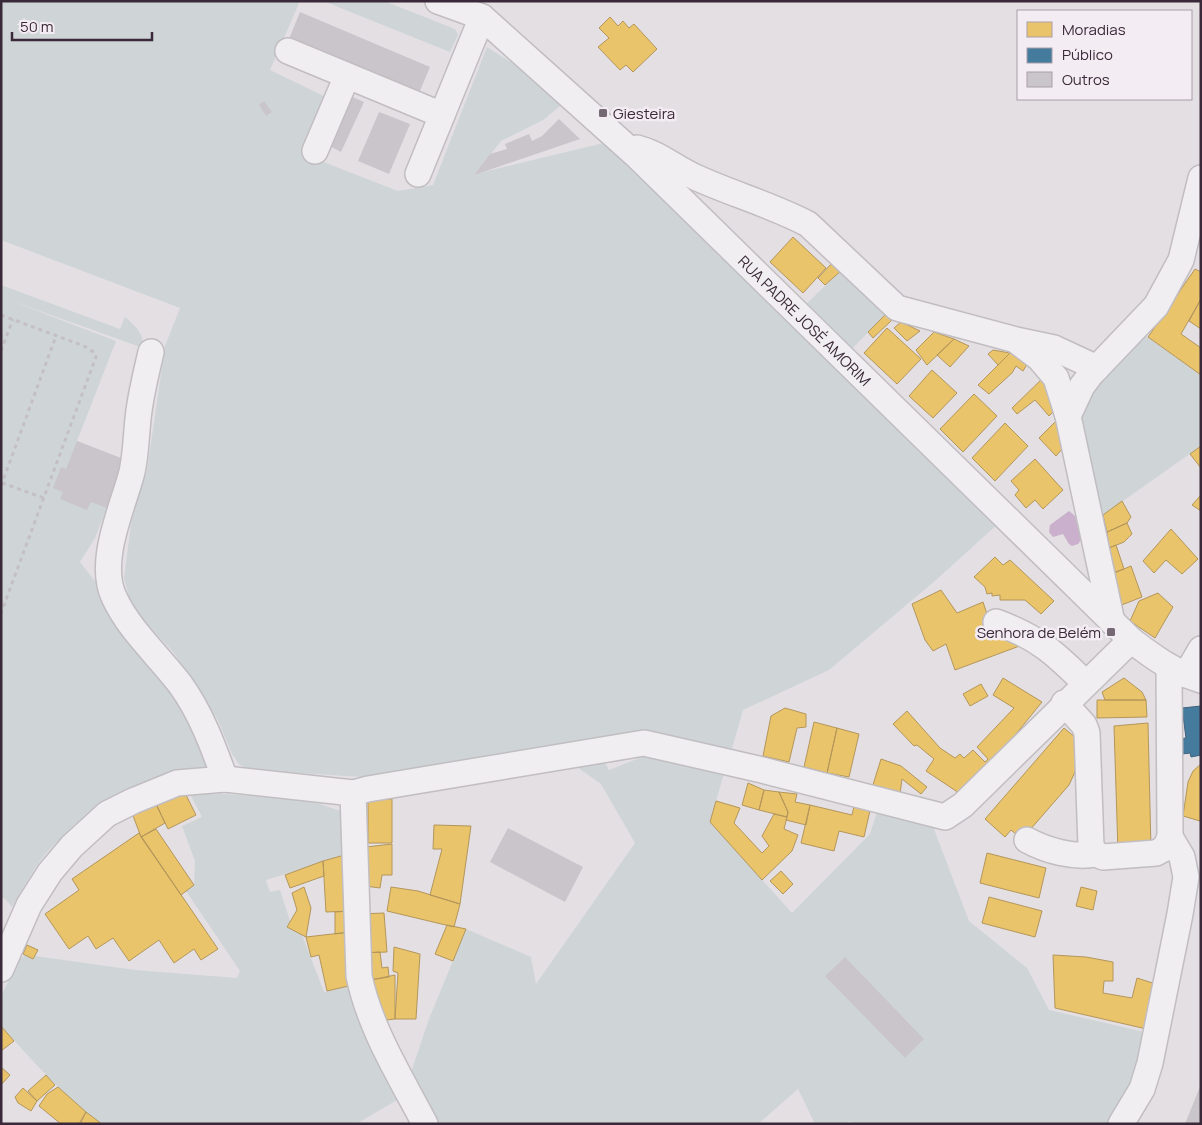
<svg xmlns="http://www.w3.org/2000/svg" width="1202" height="1125" font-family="Manrope,sans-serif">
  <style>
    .green { fill: #cfd5d7 }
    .water { fill: #cab0cc }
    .homes { fill: #e9c46a; stroke: #b4965b }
    .public { fill: #457b9d; stroke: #42627f }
    .building { fill: #cac5ca }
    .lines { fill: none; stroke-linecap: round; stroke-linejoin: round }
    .minor-casing { stroke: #c1bdc1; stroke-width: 28 }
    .path { stroke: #c4bfc4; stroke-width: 3; stroke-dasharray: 4 4; stroke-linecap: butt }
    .minor { stroke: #f0eef0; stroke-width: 25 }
    .poi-dot { fill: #756974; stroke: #f3ecf3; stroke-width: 2 }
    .labels { text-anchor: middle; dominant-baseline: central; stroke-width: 5; stroke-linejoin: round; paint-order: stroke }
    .poi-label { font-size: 15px; fill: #3a2939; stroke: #f3ecf3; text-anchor: start }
    .street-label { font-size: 15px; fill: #3a2939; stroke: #f3ecf3 }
  </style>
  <rect width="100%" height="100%" fill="#e3dfe3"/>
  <path class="green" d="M 1,1 L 300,1 L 270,70 L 332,100 L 308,156 L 398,191 L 433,185 L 487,47 L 542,82 L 565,102 L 543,120 L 501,141 L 475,174 L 608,142 L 1000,522 L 936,580 L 829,670 L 743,710 L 731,752 L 601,743 L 362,777 L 249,770 L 239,764 L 232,754 L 218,720 L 174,653 L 139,615 L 129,597 L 124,578 L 133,509 L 147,471 L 165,346 L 180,308 L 1,240 Z
    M 323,1 L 384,1 L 455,29 L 458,35 L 450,52 Z
    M 842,270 L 886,314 L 851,350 L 805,305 Z
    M 1,285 L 120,329 L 125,317 C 136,326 144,334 143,348 L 9,300 L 116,341 L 77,441 L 126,460 L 95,538 L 80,562 L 105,594 L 168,686 L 192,727 L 206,761 L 205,771 L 93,813 L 75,824 L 46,853 L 35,868 L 12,907 L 4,898 L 1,899 Z
    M 1144,335 L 1201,375 L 1201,446 L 1103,515 L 1077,418 L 1091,393 Z
    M 647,755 L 725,770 L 710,822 L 792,913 L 870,834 L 878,809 L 932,824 L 969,921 L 1027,968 L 1049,1010 L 1149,1033 L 1134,1086 L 1108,1124 L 853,1124 L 850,1121 L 846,1124 L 815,1124 L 798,1089 L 758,1124 L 433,1124 L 409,1078 L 429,1019 L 466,929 L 531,957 L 536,984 L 635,843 L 601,784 L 574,765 L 604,761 L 609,770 Z
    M 189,792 L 291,798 L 320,804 L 343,812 L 348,854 L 266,880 L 270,892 L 280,890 L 290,921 L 287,927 L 302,935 L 324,992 L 357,984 L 404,1096 L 356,1124 L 102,1124 C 63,1096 33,1061 1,1026 L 1,996 L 19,960 L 25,955 L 33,959 L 35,956 L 135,970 L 237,978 L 240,971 L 186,891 L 194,885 L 195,861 L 182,826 L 202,817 Z"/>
  <path class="water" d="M 1069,511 L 1075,516 L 1081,540 L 1078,544 L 1072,546 L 1069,544 L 1063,534 L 1053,537 L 1049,532 L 1050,525 Z"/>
  <path class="homes" d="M 610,17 L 618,26 L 623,21 L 629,28 L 634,24 L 657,49 L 633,72 L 626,65 L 620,70 L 598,47 L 609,38 L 599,28 Z
    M 793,237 L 826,268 L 803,293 L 770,262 Z
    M 834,261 L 842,270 L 825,285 L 818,278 Z
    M 1195,269 L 1201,272 L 1201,299 L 1181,334 L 1201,348 L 1201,375 L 1148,337 Z
    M 1201,299 L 1201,329 L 1189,321 Z
    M 886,314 L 892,320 L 873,338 L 868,332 Z
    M 901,322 L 920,331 L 907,341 L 894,328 Z
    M 887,328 L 921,359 L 897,384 L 864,353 Z
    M 934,332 L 954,339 L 927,365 L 916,350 Z
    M 954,339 L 969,346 L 950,367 L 937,355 Z
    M 993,350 L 1010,353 L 998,365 L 988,354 Z
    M 1010,353 L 1019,353 L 1029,361 L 1023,371 L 1016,366 L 1012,373 L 989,394 L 978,385 Z
    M 932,370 L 957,393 L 933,418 L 909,396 Z
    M 1044,377 L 1055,410 L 1049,416 L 1035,400 L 1017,414 L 1012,408 Z
    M 974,394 L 997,416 L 963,452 L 940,429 Z
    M 1058,419 L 1063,448 L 1056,456 L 1039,438 Z
    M 1005,423 L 1028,446 L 995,481 L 972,458 Z
    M 1201,446 L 1201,468 L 1190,454 Z
    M 1035,459 L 1063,490 L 1043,509 L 1035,500 L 1026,508 L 1015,495 L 1019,490 L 1011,481 Z
    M 1201,495 L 1201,511 L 1192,505 Z
    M 1122,501 L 1131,517 L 1127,523 L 1107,532 L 1103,515 Z
    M 1127,523 L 1132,534 L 1124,542 L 1109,548 L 1107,532 Z
    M 1171,529 L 1198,559 L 1182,574 L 1166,560 L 1154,573 L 1143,561 Z
    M 1116,545 L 1124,569 L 1115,572 L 1109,548 Z
    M 995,557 L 1003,565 L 1010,560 L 1054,601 L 1041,614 L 1025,600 L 1000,600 L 1000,595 L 992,596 L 992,593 L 987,594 L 985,587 L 974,577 Z
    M 1131,566 L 1142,597 L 1119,606 L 1112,574 Z
    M 941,590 L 957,613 L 983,602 L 992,629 L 1025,644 L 955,670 L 946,644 L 933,651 L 925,640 L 912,604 Z
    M 1158,593 L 1173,607 L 1155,638 L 1130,621 L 1139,601 Z
    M 1003,678 L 1042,702 L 990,766 L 962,795 L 926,771 L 934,759 L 917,745 L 914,746 L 893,724 L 907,711 L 940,748 L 955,758 L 960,754 L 964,758 L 973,750 L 985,762 L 988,759 L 977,747 L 1014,708 L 993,695 Z
    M 1124,678 L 1142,692 L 1146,700 L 1105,700 L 1102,692 Z
    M 981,684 L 988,696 L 970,706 L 963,694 Z
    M 1097,700 L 1146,700 L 1147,717 L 1097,718 Z
    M 785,708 L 806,714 L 806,727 L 797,728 L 789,762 L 763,756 L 771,716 Z
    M 814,722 L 837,728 L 827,773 L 804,767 Z
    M 1148,723 L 1151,850 L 1118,852 L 1114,726 Z
    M 837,728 L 859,734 L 849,777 L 827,773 Z
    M 1064,728 L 1076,738 L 1074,743 L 1077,760 L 1075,772 L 1069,785 L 1022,839 L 1011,830 L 1005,837 L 985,819 Z
    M 881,759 L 901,766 L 927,787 L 921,794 L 902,779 L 900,794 L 872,788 Z
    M 1201,764 L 1201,819 L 1200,821 L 1183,816 L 1188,782 L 1193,771 Z
    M 748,783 L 764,790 L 759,810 L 742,805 Z
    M 764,790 L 779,792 L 788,812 L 787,817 L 759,810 Z
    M 184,791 L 196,815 L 168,829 L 156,804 Z
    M 779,792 L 797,794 L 795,802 L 810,805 L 806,825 L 786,820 L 788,812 Z
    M 368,799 L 392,799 L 392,843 L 368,843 Z
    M 716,801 L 740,808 L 734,823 L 762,853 L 769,846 L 762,836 L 774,814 L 787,817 L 784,829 L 798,835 L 792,851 L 762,880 L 710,822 Z
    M 855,802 L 871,806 L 864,837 L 839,831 L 834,851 L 801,843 L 810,805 L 852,815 Z
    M 156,804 L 165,823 L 141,837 L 132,813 Z
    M 434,825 L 471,826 L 460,904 L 430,895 L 442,849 L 433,849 Z
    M 156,829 L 194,885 L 181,895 L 141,837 Z
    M 139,833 L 218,949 L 201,960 L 194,949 L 174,963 L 159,940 L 129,961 L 113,938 L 96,949 L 88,936 L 69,949 L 45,914 L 79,890 L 72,879 Z
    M 392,844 L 392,875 L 382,875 L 380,888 L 365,886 L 366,847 Z
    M 987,853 L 1046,868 L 1039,898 L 980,883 Z
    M 348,854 L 350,911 L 326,912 L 323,861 Z
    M 323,861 L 324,876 L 290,888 L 285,875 Z
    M 781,871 L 793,884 L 783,894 L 770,881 Z
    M 304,887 L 311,908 L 306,937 L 287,927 L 297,910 L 292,893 Z
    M 391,887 L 418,891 L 460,904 L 454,927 L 387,911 Z
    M 1081,887 L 1097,891 L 1093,910 L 1076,906 Z
    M 989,897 L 1042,911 L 1035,937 L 982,923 Z
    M 350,911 L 350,932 L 335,934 L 335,912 Z
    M 384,913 L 387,952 L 360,953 L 359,914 Z
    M 447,925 L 466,929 L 453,961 L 435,954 Z
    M 350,932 L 357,984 L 327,991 L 319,955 L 311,957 L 306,937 Z
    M 27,945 L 38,950 L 33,959 L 23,954 Z
    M 394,947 L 420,954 L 416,1019 L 395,1019 L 398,973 L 393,971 Z
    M 380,952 L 382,968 L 388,967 L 389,977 L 363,981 L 360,953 Z
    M 1053,955 L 1086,957 L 1113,962 L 1113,981 L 1104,981 L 1103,993 L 1132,998 L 1137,978 L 1162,986 L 1151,1030 L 1055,1008 Z
    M 395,975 L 395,1019 L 378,1021 L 366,981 Z
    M 1,1026 L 14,1041 L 1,1051 Z
    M 1,1067 L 10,1075 L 1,1085 Z
    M 46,1075 L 55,1085 L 37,1101 L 28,1091 Z
    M 58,1087 L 86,1112 L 79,1124 L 61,1124 L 39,1106 L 47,1094 Z
    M 23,1088 L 37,1101 L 31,1111 L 18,1103 L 15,1097 Z
    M 86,1112 L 102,1124 L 83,1124 L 81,1122 Z"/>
  <path class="public" d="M 1201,706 L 1201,755 L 1191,757 L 1190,753 L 1182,754 L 1180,739 L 1186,738 L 1182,708 Z"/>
  <path class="building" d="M 300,12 L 430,67 L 417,98 L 287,44 Z
    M 350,96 L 364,102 L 341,152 L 328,145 Z
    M 264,101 L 272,112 L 266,116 L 259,105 Z
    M 379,112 L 410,124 L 389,174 L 358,161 Z
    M 559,119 L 580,139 L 474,175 L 490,154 L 507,149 L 505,144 L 529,134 L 532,141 L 542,136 Z
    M 77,441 L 126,460 L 107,508 L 91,502 L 87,510 L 60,499 L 63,492 L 53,488 L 61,467 L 66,469 Z
    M 508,828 L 583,867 L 565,902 L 490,862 Z
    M 845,957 L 924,1039 L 905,1058 L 825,976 Z
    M 1201,1084 L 1201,1124 L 1185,1124 Z"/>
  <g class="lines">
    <g class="minor-casing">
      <g id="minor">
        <path id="s1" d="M 438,1 L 482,17 L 638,157 L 1131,640 C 1153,657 1174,672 1201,680"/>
        <path d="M 288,51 L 442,115"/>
        <path d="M 637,148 C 658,153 675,168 695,177 C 732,194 772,205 808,224 L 897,308 L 1016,340 L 1054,348 L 1097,368"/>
        <path d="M 315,151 L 347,76"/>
        <path d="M 418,174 L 482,17"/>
        <path d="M 1018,342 L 1039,358 L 1056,378 L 1068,416"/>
        <path d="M 151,352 C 146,374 140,397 138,419 C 136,437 136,454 132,472 C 123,507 97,561 114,597 C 129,630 158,655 180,684 C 201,713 213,746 225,779"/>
        <path d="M 996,622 C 1037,637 1054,652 1085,683"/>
        <path d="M 1112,622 L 1068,416 L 1082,386 L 1091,374 L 1156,306 L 1181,260 L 1201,178"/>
        <path d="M 1186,675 L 1201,649"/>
        <path d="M 1064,703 L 1084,725 L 1087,733 L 1091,846 L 1096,854 L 1103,857 L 1156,853 L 1165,848 L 1170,837 L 1169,667"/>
        <path d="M 353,793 L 368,789 L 644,743 L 758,769 L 945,817 L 963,805 L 1131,640"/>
        <path d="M 1027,840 C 1047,851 1074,858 1096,854"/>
        <path d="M 1,969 L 29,905 L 50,872 L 72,846 L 107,814 L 133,801 L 177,783 L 225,779 L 353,793 L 359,976 C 370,1029 400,1076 425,1124"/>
        <path d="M 1121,1124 L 1142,1089 L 1150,1063 L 1180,914 L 1186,877 L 1182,857 L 1170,837"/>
      </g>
    </g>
    <path class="path" d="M 1,315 L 84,346 L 95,353 L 96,357 L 1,613
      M 1,351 L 13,319
      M 2,483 L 44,498
      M 1,486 L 56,336"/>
    <use href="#minor" class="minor"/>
  </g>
  <g class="poi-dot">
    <rect x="598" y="108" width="10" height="10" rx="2.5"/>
    <rect x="1106" y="627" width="10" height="10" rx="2.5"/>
  </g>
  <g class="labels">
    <g class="poi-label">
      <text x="613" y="113">Giesteira</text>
      <text x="1101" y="632" text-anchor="end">Senhora de Belém</text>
    </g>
    <g class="street-label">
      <text stroke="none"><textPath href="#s1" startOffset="490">RUA PADRE JOSÉ AMORIM</textPath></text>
    </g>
  </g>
  <rect width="1202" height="1125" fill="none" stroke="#3a2939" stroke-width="5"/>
  <rect x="1017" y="10" width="175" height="90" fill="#f3ecf3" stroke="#a99ea9"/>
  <rect x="1027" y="22" width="25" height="15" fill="#e9c46a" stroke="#a99ea9"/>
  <text x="1062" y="35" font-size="15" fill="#3a2939">Moradias</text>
  <rect x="1027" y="48" width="25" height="15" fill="#457b9d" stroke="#a99ea9"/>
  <text x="1062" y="60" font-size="15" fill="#3a2939">Público</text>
  <rect x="1027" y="72" width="25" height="15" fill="#cac5ca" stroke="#a99ea9"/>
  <text x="1062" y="85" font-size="15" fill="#3a2939">Outros</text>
  <path d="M12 32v8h140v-8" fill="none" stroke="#3a2939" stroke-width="2.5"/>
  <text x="20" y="32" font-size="15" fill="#3a2939" stroke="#f3ecf3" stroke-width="4" paint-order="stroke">50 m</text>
</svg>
